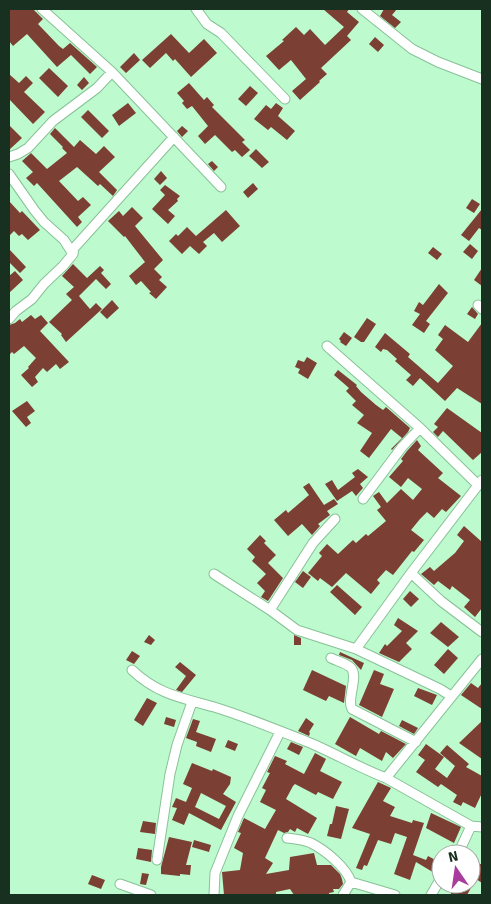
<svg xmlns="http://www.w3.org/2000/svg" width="491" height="904" font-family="Signika,sans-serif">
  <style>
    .building { fill: #7b3f33; fill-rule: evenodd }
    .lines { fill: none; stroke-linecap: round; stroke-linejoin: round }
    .street-casing { stroke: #87c297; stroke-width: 11 }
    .street { stroke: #fff; stroke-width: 9 }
  </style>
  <rect width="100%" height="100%" fill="#bdfacd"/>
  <path class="building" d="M 9,9 L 33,9 L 43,19 L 38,24 L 59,46 L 63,49 L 70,43 L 97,67 L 90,74 L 71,55 L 57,67 L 27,34 L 13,46 L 9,41 Z
    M 323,9 L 349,9 L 347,12 L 359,22 L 347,36 L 351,40 L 321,68 L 327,74 L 319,81 L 320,82 L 300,100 L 292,91 L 306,79 L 291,60 L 279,70 L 266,56 L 284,41 L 282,40 L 296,27 L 304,35 L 310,29 L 325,45 L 344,27 Z
    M 384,9 L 397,9 L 392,15 L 401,22 L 395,28 L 380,16 Z
    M 171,34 L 189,53 L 204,39 L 217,53 L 191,77 L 175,59 L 173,61 L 166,53 L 150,68 L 142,60 Z
    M 375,37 L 384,45 L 378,52 L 369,44 Z
    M 134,53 L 140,60 L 126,73 L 120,67 Z
    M 49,68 L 68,86 L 58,97 L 39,78 Z
    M 9,74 L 19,83 L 26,76 L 33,83 L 24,92 L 45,112 L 33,124 L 9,99 Z
    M 84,77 L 89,83 L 82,90 L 77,85 Z
    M 189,83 L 204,100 L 207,97 L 214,105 L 212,107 L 245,140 L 242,142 L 250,150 L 242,157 L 235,150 L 232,152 L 215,135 L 205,144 L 198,136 L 208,126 L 192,106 L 187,109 L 182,103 L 184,101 L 177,93 Z
    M 250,86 L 258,93 L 246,106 L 238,99 Z
    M 128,103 L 136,113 L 119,126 L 112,115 Z
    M 276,103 L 283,108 L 278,116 L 295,131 L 287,140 L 271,127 L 268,130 L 254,119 L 266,105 L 271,109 Z
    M 88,110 L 109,131 L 102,138 L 81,117 Z
    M 9,125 L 22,138 L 9,150 Z
    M 182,126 L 188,131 L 182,137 L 177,131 Z
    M 55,128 L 74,147 L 80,140 L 96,154 L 104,146 L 115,157 L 99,172 L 117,190 L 113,196 L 100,184 L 98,186 L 77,167 L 59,181 L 78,201 L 83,197 L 91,205 L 78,217 L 82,222 L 77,227 L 37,183 L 34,186 L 26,178 L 33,172 L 22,161 L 30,154 L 31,153 L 47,169 L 67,153 L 62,148 L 63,147 L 50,134 Z
    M 256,149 L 269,162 L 262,168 L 249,156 Z
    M 212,161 L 218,167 L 214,171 L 208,164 Z
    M 161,171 L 167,178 L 160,185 L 154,179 Z
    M 253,183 L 258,189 L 248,198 L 243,192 Z
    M 165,185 L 180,196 L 177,199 L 178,201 L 168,210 L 175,216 L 168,224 L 152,209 L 165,195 L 160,190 Z
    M 472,199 L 480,204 L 474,213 L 466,208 Z
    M 9,201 L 20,213 L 22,211 L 40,230 L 28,240 L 22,234 L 19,236 L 14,231 L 9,236 Z
    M 132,207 L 143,218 L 135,226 L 163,260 L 154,269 L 162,277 L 159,280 L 167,287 L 156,299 L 149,293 L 151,292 L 141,281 L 136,285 L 129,276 L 145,262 L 125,236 L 124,237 L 108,221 L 119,211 L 123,216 Z
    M 482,209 L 482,230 L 479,228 L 469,241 L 461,235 Z
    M 226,210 L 240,226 L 222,242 L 214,233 L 203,242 L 207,246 L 199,254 L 190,246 L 182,254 L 169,241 L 176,234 L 178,236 L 187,227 L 196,236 Z
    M 470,244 L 478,251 L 472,259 L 463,252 Z
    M 433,247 L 442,254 L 437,260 L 428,253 Z
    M 9,249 L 26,267 L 20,273 L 9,262 Z
    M 73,264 L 87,278 L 100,266 L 104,270 L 101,273 L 111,284 L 106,289 L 96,279 L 79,296 L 90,309 L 96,303 L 102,309 L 66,342 L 61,335 L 62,334 L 49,322 L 72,300 L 66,294 L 74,287 L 62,276 Z
    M 482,268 L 482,286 L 474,280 Z
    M 15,271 L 23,280 L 9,293 L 9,276 Z
    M 439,284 L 448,293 L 426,321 L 430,324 L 424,333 L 412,325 L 420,314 L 414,311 L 419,302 L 423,305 Z
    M 112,300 L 119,308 L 107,319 L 100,312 Z
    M 472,307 L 478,314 L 475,319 L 467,314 Z
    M 31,315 L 35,319 L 41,315 L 48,323 L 40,331 L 69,362 L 60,369 L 56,364 L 47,372 L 43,368 L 35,377 L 38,382 L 32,387 L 21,375 L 29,368 L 28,367 L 36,358 L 24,346 L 14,354 L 12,352 L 9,355 L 9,325 L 15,323 L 20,319 L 22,322 Z
    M 367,318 L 376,324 L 364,342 L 361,342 L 354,337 Z
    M 482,323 L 482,404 L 457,388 L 445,401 L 420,378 L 413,386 L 406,380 L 411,375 L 395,361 L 397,359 L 387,350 L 383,349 L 381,352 L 375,347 L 385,333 L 410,354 L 408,357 L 438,383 L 453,366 L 435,350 L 443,339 L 438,335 L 445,325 L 468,342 Z
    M 344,332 L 352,338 L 346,346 L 340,342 L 341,341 L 339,339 Z
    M 307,357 L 317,363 L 308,379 L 298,373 L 300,369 L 295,367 L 298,360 L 304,362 Z
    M 338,370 L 357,385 L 356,386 L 361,392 L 376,405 L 383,410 L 386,407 L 410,428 L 408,432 L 392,450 L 391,449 L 402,438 L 391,429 L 369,458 L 360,451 L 372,433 L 357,423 L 364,415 L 352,405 L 356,401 L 346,391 L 349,388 L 334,375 Z
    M 27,401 L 35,411 L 27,417 L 31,423 L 26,427 L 12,411 Z
    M 447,408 L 482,433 L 482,452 L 473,460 L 443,431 L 438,437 L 433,432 L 438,427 L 434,424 Z
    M 417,440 L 421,446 L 418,450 L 443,473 L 438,478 L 461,496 L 446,512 L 442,509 L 434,518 L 427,512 L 420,519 L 411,530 L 424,540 L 414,552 L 412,551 L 393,575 L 386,570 L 377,580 L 380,583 L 371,594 L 346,573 L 332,587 L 320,578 L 318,581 L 308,573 L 322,556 L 319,553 L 327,544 L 338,554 L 353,540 L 356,543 L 366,534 L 368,536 L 386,521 L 377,510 L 381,507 L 373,496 L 379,492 L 387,503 L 401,489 L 413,500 L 422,489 L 408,478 L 401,487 L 389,477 L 403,461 L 401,459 L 407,451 Z
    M 358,469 L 368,477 L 360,484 L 363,488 L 356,496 L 352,491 L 337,501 L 325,484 L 332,480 L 338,490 L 355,477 L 352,473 Z
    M 309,483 L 324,505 L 334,499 L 338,504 L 327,511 L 330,515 L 318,524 L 320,526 L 312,535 L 302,524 L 288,536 L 274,520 L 286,510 L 288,513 L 309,495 L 303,487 Z
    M 464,526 L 482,542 L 482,608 L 475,617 L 464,607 L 470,600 L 452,586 L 450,590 L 438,581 L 434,585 L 421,574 L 430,567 L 434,571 L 455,553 L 464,541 L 457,535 Z
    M 260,535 L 266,541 L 264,543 L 276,555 L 268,563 L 283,578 L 268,601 L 261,597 L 265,591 L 257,583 L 266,574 L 252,561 L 255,557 L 247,549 Z
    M 303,571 L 311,577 L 303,588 L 295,582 Z
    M 337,585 L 362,607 L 355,615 L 330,592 Z
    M 410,591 L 419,599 L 411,607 L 403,599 Z
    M 398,618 L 418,631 L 406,643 L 412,649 L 399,662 L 379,653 L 385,644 L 387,646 L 402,631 L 394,625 Z
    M 441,622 L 459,637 L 448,647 L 430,633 Z
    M 149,635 L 155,640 L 151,645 L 144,642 Z
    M 294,635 L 301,638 L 301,645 L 294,645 Z
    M 448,649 L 458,658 L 444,674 L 434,665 Z
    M 132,651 L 140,656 L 134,664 L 126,660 Z
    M 340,652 L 364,663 L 361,670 L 352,660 L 339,655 Z
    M 180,662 L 196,675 L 182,692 L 176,690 L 186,676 L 175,667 Z
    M 312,670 L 346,686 L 344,703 L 329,696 L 326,701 L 303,690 Z
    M 374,670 L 384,674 L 380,684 L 394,689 L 382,717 L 359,705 Z
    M 471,683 L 478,688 L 482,683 L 482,709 L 461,695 Z
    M 418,688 L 437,695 L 432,705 L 414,696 Z
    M 147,698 L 157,703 L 143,726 L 134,720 Z
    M 166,717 L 176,720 L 174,727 L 164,724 Z
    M 350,717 L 379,734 L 381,731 L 406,744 L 393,758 L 386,752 L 382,761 L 360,748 L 356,756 L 335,744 Z
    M 306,718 L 314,724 L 309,732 L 310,733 L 309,736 L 298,731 Z
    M 193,719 L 200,721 L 196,732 L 216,739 L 211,752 L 196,746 L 197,742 L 186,738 Z
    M 402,720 L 418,728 L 414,734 L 399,726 Z
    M 482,721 L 482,759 L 459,743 Z
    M 228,740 L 238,744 L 235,751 L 225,747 Z
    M 291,742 L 303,747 L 299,755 L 287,749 Z
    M 426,744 L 444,757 L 435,769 L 447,778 L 455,766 L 440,753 L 447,745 L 469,764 L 466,767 L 482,776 L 482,793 L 475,808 L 463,802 L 461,806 L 453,802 L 457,795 L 441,784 L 438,787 L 416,772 L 425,760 L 418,755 Z
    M 315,753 L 326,759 L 320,771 L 342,782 L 333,799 L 318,792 L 316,795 L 295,784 L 293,786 L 286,799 L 317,818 L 308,834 L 297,828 L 295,832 L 290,829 L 288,832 L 284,833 L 278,830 L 265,858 L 273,863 L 266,874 L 289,870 L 290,857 L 314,853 L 317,865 L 331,865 L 340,874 L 342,879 L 343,884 L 339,889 L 333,889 L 334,892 L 329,893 L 329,895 L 294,895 L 290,889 L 276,892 L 276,895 L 224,895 L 222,872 L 240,870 L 243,853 L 234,848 L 241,833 L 238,832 L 244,818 L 265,829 L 276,810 L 260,802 L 266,790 L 262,788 L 270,773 L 267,772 L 275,756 L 287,761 L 285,764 L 304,774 Z
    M 192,763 L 212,771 L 213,769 L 231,777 L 230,784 L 223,794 L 236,802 L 221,830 L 189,813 L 184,825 L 172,820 L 177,808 L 172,807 L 176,798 L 186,802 L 192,788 L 183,784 ZM 201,793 L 226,806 L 219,819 L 195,807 Z
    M 378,782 L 391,788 L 383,801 L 395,807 L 390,816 L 412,823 L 413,820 L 424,823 L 413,855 L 426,860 L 428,856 L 441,863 L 441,872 L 436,874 L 416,862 L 410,880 L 394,874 L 407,837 L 395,833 L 391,844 L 378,840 L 367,866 L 364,865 L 362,870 L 356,868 L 370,834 L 352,828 Z
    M 336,806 L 349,809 L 341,839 L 327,836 L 330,824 L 332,824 Z
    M 431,813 L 461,827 L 454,843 L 426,828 Z
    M 143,821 L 156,823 L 155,834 L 140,832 Z
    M 169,837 L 192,842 L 186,865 L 191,865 L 190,875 L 180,874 L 180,876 L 161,874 L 161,867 Z
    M 194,840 L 211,845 L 209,852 L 192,847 Z
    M 138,848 L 152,850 L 151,862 L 136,859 Z
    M 471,858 L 482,865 L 482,883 L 476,879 L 467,895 L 450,895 L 457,884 L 471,884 Z
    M 142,873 L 149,874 L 146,885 L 140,884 Z
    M 92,875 L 105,880 L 101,889 L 88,884 Z"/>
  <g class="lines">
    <g class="street-casing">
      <path id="street" d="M 42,9 L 112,72 L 221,187
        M 196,9 L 207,24 L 221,33 L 285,99
        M 362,9 L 412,49 L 438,62 L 482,79
        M 9,157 L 18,154 L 28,148 L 53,121 L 97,88 L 112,72
        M 9,174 L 35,211 L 44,222 L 64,240 L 73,254 L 63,266 L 44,284 L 32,299 L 16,311 L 9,319
        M 73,254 L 74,248 L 174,137
        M 478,305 L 482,309
        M 327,346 L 420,428 L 478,485
        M 482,480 L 411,573 L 441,601 L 482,632
        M 363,499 L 402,447 L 420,428
        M 411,573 L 356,649 L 440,689 L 451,696
        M 214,574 L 270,610 L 297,630 L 356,649
        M 270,610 L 313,543 L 335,519
        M 331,658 C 337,661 345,663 350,667 C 360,675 346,699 352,709 L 416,742
        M 132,670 C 157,694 182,698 214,707 C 244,716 274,729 303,740 C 331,751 357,767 386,778 L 482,659
        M 386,778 L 471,826
        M 287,838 C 295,839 304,840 311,843 C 325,850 346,867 351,882
        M 458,854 L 471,826 L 482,827
        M 157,860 L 170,774 L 177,745 L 192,702
        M 351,882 L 395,895
        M 120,884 L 151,895
        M 214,895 L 215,873 L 238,816 L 280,732
        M 343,895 L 351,882
        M 431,895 L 441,878"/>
    </g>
    <use href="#street" class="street"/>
  </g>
  <rect width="491" height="904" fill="none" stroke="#18301f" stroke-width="20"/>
  <g transform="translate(456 869) rotate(347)"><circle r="24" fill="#ffffff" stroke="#a3aca5"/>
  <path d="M0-4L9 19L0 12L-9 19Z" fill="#a93d9d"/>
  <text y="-8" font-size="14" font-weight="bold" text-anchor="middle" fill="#18301f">N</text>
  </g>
</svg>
